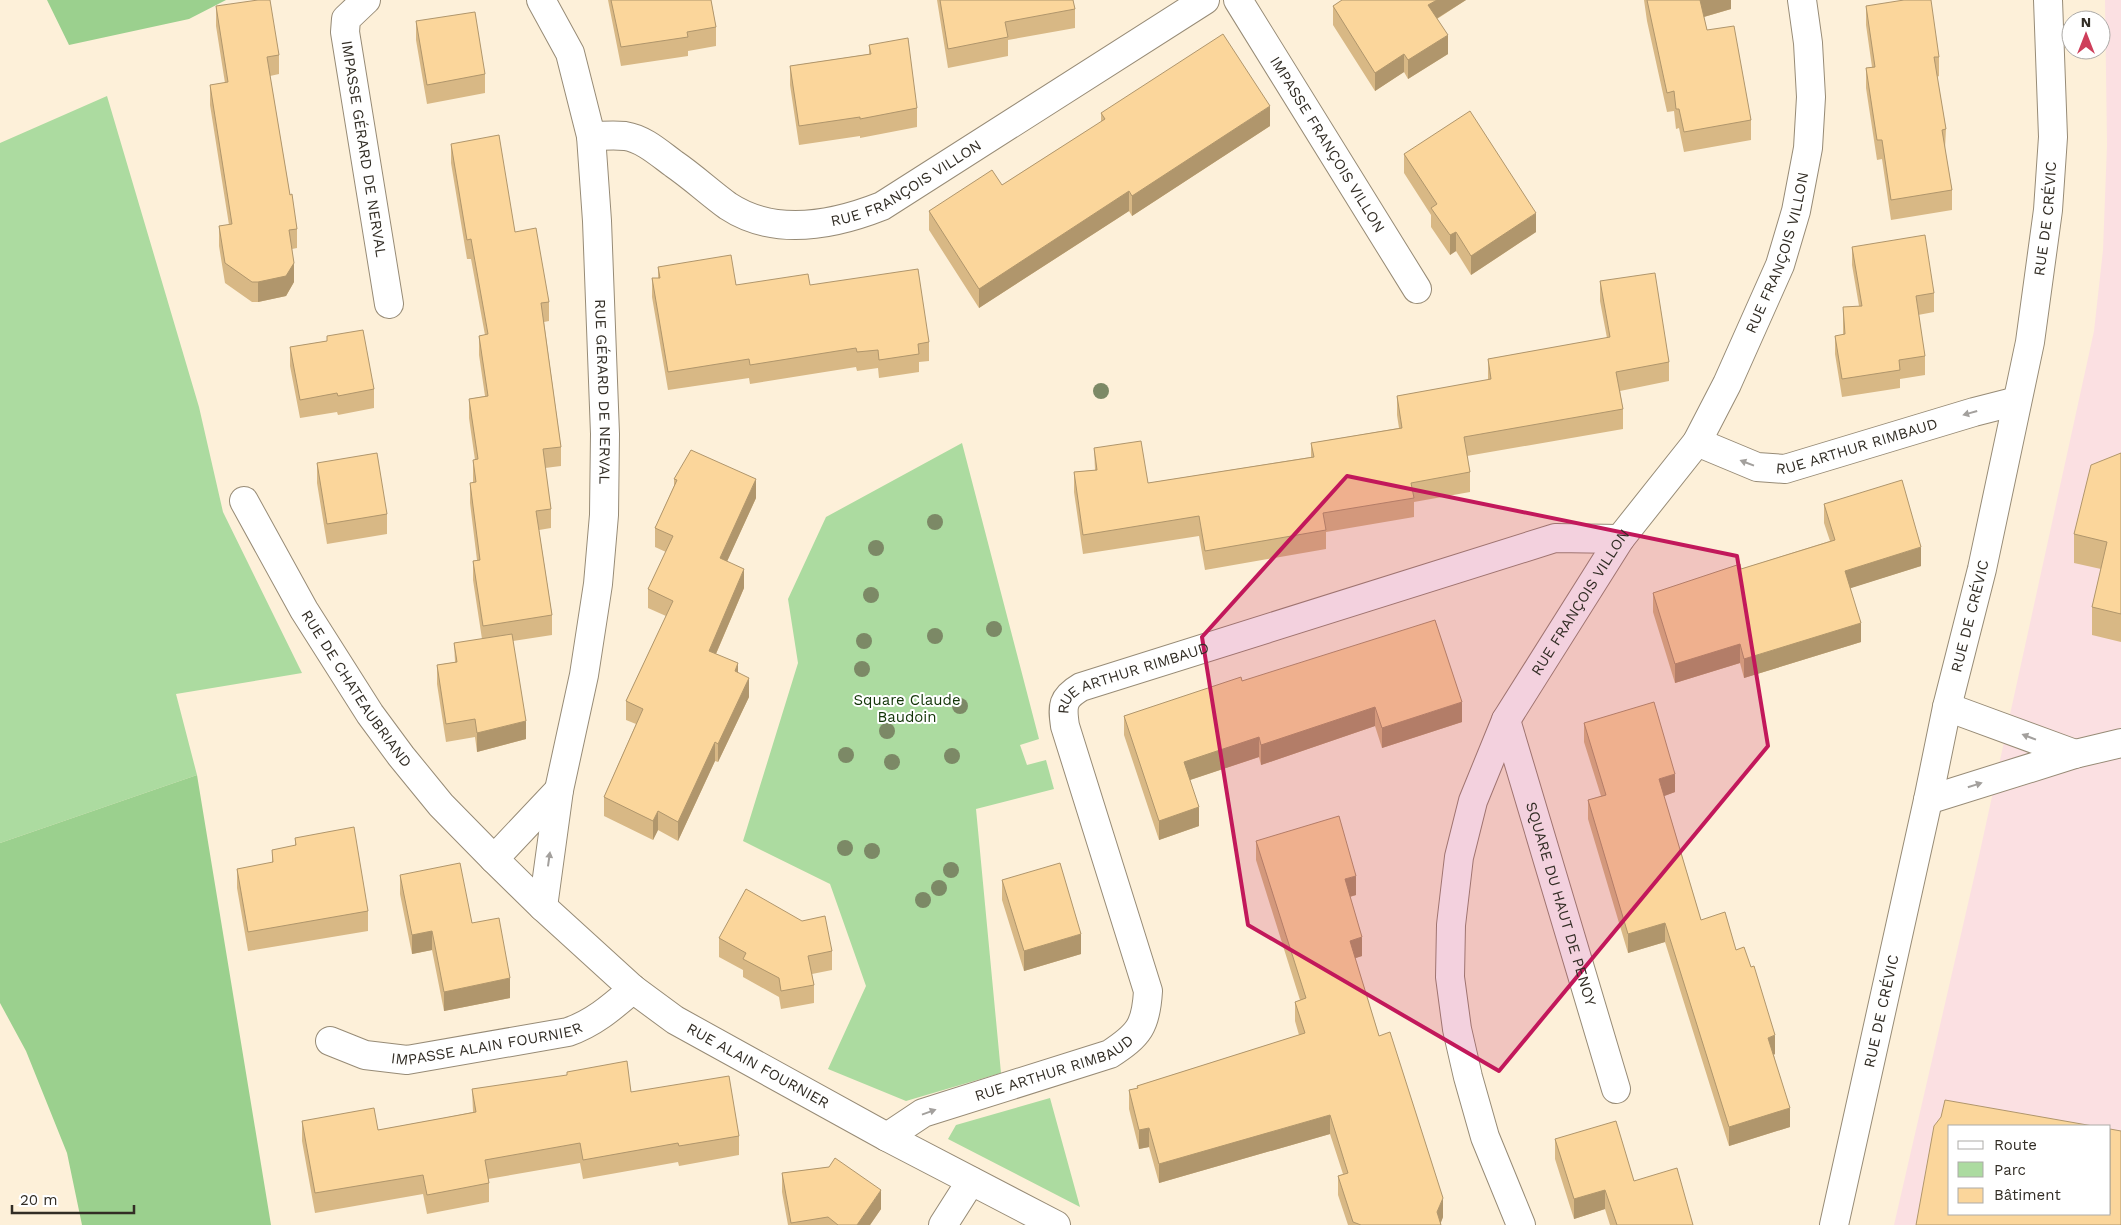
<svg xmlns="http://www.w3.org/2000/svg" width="2121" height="1225" font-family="'Work Sans',sans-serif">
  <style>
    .commercial { fill: #fbe0e2; fill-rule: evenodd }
    .green { fill: #acdba0 }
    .forest { fill: #9bd08e }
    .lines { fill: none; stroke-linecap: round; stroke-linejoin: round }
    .minor-casing { stroke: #978b76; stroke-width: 30 }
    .minor { stroke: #fff; stroke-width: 28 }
    .tree { fill: #7c8966 }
    .wall { fill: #d8b885 }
    .shaded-wall { fill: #b0966c }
    .building { fill: #fbd69b; stroke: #b0966c }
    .oneway { fill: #a3a09d }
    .marked { fill: #c2185b; fill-opacity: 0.2; stroke: #c2185b; stroke-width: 4; stroke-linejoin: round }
    .labels { text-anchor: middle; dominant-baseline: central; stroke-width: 4; stroke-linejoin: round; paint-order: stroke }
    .street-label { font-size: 15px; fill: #322d25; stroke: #fff }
    .park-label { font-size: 15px; fill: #123507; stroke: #fff }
  </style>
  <rect width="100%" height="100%" fill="#fdf0d9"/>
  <path class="commercial" d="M 2105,0 L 2121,0 L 2121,1225 L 1894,1225 L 1979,856 L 2094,331 L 2103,250 L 2107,145 ZM 1950,1126 L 2110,1126 L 2110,1214 L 1950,1214 Z"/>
  <path class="green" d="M 107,96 L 199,407 L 223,512 L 302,673 L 176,694 L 197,775 L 0,843 L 0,143 Z
    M 962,443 L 1039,739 L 1020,745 L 1027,765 L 1046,760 L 1054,789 L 976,809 L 1001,1073 L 906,1101 L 828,1069 L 866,986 L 830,884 L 743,841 L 798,663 L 788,599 L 826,517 Z
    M 1050,1098 L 1080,1207 L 948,1139 L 956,1125 Z"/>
  <path class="forest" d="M 47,0 L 226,0 L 189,19 L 69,45 Z
    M 197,775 L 271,1225 L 82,1225 L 67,1153 L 26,1051 L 0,1003 L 0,843 Z"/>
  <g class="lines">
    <g class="minor-casing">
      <g id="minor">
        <path id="s1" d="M 366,0 L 346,19 L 345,32 L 389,304"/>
        <path id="s2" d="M 541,0 L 570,53 L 591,136 L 597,221 L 605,434 L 604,515 L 598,584 L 584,675 L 559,790 L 543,907"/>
        <path id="s3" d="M 1238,0 L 1417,289"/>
        <path id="s4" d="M 591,136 C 602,136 614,135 625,136 C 644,139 659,153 674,164 C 693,177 710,193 728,206 C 775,237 834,225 882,206 L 1205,0"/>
        <path id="s5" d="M 1697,442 L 1757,467 L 1785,469 L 1974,412 L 2017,401"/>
        <path id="s6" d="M 244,501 L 304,610 L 370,714 L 401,756 L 441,805 L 494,859 L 543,907 L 633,989 L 675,1020 L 887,1137 L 1056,1225"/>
        <path d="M 1947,707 L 2075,754"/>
        <path id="s7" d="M 1506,720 L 1616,1089"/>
        <path d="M 1928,800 L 2075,754 L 2121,743"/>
        <path d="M 494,859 L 559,790"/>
        <path id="s8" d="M 330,1041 L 365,1055 L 407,1060 L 568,1032 C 594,1023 612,1007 633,989"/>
        <path id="s9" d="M 887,1137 L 923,1113 L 1110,1054 C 1139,1035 1146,1026 1148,991 L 1065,726 C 1062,706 1062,698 1081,687 L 1555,538 L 1620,539"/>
        <path d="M 943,1225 L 971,1181"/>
        <path id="s10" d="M 1521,1225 L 1485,1137 L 1468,1077 L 1457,1029 L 1450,977 L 1451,925 L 1459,857 L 1473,801 L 1506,720 L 1620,539 L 1697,442 L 1727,384 L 1780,265 L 1796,211 L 1808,148 L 1811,97 L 1808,43 L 1802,0"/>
        <path id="s11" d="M 1834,1225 L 1928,800 L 1947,707 L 1982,569 L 2030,342 L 2048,210 L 2053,137 L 2048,0"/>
      </g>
    </g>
    <use href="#minor" class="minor"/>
  </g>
  <g class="tree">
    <circle cx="1101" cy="391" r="8"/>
    <circle cx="935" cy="522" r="8"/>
    <circle cx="876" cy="548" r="8"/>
    <circle cx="871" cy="595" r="8"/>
    <circle cx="994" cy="629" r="8"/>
    <circle cx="935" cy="636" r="8"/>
    <circle cx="864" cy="641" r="8"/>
    <circle cx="862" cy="669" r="8"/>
    <circle cx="960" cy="706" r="8"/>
    <circle cx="887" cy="731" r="8"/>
    <circle cx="846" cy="755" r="8"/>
    <circle cx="952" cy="756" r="8"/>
    <circle cx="892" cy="762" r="8"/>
    <circle cx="845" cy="848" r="8"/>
    <circle cx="872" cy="851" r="8"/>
    <circle cx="951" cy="870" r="8"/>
    <circle cx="939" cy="888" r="8"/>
    <circle cx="923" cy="900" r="8"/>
  </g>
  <path class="wall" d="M 608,0 L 711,0 L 716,27 L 716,46 L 688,51 L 688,56 L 621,66 Z
    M 937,0 L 1073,0 L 1075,9 L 1075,28 L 1008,40 L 1008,56 L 948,68 Z
    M 1342,0 L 1466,0 L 1437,19 L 1448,54 L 1408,79 L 1404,72 L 1375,91 L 1333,25 L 1333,6 Z
    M 1644,0 L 1731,0 L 1731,9 L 1704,17 L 1707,30 L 1751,120 L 1751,140 L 1684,152 L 1679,128 L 1676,129 L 1674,111 L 1667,112 L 1647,21 Z
    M 216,6 L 279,55 L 279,74 L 270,76 L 290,195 L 297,229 L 297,248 L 292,249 L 294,282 L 286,296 L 258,302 L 252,302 L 225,283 L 219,246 L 219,226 L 229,225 L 210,105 L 210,85 L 225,83 L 216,26 Z
    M 1866,6 L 1939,57 L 1939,76 L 1937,77 L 1946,129 L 1945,149 L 1952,190 L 1952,210 L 1891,220 L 1882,159 L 1877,160 L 1866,88 L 1866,68 L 1872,67 L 1866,25 Z
    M 416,21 L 485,74 L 485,93 L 427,104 L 416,40 Z
    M 869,45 L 917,108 L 917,127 L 860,138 L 860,136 L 799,145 L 790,85 L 790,66 L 869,54 Z
    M 1101,113 L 1270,126 L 1132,216 L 1129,211 L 979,308 L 929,230 L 929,211 L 1002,185 L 1101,122 Z
    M 451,144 L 515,232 L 549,302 L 549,321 L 544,322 L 561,447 L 561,466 L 545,468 L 551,509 L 551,528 L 539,530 L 552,615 L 552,635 L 513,641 L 526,739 L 477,752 L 475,737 L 446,742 L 437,684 L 437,665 L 455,662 L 454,643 L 482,639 L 473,580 L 473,561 L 477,560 L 470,503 L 470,483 L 473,483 L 473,460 L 475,460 L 469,418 L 469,399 L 485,396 L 479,355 L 479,336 L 485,335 L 471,259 L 467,259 L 451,163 Z
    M 1404,154 L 1536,232 L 1471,275 L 1456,251 L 1450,255 L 1431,227 L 1431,215 L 1404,173 Z
    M 1852,247 L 1934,293 L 1934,312 L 1918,315 L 1925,356 L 1925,375 L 1900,379 L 1900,388 L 1842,397 L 1835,354 L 1835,336 L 1843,335 L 1843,307 L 1859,306 L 1852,265 Z
    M 658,267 L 736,285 L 810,285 L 929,342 L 929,361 L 919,362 L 919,372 L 879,378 L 878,368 L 857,371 L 856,367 L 750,384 L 749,378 L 668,390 L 652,297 L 652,278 L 658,278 Z
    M 1600,281 L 1669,362 L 1669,381 L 1620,391 L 1623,409 L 1623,429 L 1467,456 L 1470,472 L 1470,492 L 1414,502 L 1414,517 L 1326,532 L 1326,549 L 1205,570 L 1199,536 L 1083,554 L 1074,492 L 1074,472 L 1095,470 L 1094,448 L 1148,483 L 1311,457 L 1311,443 L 1399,428 L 1397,415 L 1397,396 L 1488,380 L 1488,359 L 1607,338 L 1600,301 Z
    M 327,336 L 374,389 L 374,408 L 338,415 L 337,412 L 300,418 L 290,366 L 290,347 L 327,341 Z
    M 2121,453 L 2121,642 L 2092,635 L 2092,607 L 2101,569 L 2074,563 L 2074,534 Z
    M 317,463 L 387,514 L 387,534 L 327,544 L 317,483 Z
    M 674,479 L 756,498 L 727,561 L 744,588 L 716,654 L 738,672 L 749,697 L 718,762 L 715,761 L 678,841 L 658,830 L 653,840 L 604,816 L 604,797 L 636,724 L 626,720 L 626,701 L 666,616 L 648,608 L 648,589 L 666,552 L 655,547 L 655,528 L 674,486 Z
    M 1824,504 L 1921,566 L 1850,588 L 1861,642 L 1744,678 L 1740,663 L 1675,683 L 1653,612 L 1653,593 L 1741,569 L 1830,541 L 1824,523 Z
    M 1242,681 L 1462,722 L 1382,748 L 1375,726 L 1261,765 L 1259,757 L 1190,780 L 1199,826 L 1159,840 L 1124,735 L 1124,716 Z
    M 1584,723 L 1675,792 L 1664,796 L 1701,920 L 1736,950 L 1775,1054 L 1774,1055 L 1790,1127 L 1729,1146 L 1665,942 L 1628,953 L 1588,819 L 1588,800 L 1601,796 L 1584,742 Z
    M 295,838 L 368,911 L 368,931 L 248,951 L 237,888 L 237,869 L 272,863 L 272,850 L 295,846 Z
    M 1256,841 L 1356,895 L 1350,897 L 1362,956 L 1355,958 L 1379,1036 L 1443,1217 L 1440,1224 L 1441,1225 L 1348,1225 L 1338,1195 L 1338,1176 L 1343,1174 L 1330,1134 L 1159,1183 L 1149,1147 L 1139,1149 L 1129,1109 L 1129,1090 L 1137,1088 L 1137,1086 L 1299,1035 L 1295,1021 L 1295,1002 L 1300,1000 L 1256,860 Z
    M 400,875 L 472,923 L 510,998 L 444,1011 L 432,950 L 412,954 L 400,894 Z
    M 1002,880 L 1081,954 L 1024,971 L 1002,900 Z
    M 719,938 L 832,951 L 832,970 L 812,974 L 814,985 L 814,1003 L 781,1009 L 779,997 L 743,977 L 743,970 L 719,957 Z
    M 567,1072 L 631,1092 L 739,1136 L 739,1155 L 679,1166 L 678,1162 L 583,1179 L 580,1163 L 488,1179 L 489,1183 L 489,1202 L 427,1214 L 423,1194 L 315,1213 L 302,1141 L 302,1121 L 378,1130 L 438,1119 L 473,1112 L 472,1089 L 567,1076 Z
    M 1555,1139 L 1634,1181 L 1693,1225 L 1610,1225 L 1605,1209 L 1574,1219 L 1555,1159 Z
    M 829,1167 L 881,1209 L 870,1225 L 788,1225 L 782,1192 L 782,1173 Z"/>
  <path class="shaded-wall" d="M 1437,0 L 1466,0 L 1428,24 L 1428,5 Z
    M 1700,0 L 1731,0 L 1731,9 L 1700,18 Z
    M 1448,35 L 1448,54 L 1408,79 L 1408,60 Z
    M 1404,54 L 1404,72 L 1375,91 L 1375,73 Z
    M 1270,106 L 1270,126 L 1132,216 L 1132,196 Z
    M 1129,191 L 1129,211 L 979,308 L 979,289 Z
    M 1536,213 L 1536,232 L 1471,275 L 1471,256 Z
    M 1456,232 L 1456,251 L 1450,255 L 1450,235 Z
    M 294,263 L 294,282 L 286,296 L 258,302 L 258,282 Z
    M 756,479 L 756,498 L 720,577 L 720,558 Z
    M 1921,547 L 1921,566 L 1845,590 L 1845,571 Z
    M 744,569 L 744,588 L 709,670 L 709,651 Z
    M 1861,623 L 1861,642 L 1744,678 L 1744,659 Z
    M 1740,644 L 1740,663 L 1675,683 L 1675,664 Z
    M 738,663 L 738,682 L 735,671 Z
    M 749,678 L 749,697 L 718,762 L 718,744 Z
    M 1462,702 L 1462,722 L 1382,748 L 1382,728 Z
    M 1375,707 L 1375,726 L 1261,765 L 1261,745 Z
    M 526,721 L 526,739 L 477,752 L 477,733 Z
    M 1259,737 L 1259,757 L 1184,782 L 1184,762 Z
    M 715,742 L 715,761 L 678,841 L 678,822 Z
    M 1675,774 L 1675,792 L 1659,798 L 1659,779 Z
    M 1199,807 L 1199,826 L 1159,840 L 1159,821 Z
    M 658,811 L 658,830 L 653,840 L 653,821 Z
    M 1356,876 L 1356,895 L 1345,898 L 1345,879 Z
    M 1665,923 L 1665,942 L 1628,953 L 1628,934 Z
    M 432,931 L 432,950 L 412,954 L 412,935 Z
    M 1081,934 L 1081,954 L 1024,971 L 1024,951 Z
    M 1362,937 L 1362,956 L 1350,960 L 1350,941 Z
    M 510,978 L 510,998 L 444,1011 L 444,992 Z
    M 1775,1035 L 1775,1054 L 1768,1056 L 1768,1038 Z
    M 1790,1108 L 1790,1127 L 1729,1146 L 1729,1127 Z
    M 1330,1115 L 1330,1134 L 1159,1183 L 1159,1164 Z
    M 1149,1128 L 1149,1147 L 1139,1149 L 1139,1130 Z
    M 881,1190 L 881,1209 L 870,1225 L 857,1225 Z
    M 1605,1190 L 1605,1209 L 1574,1219 L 1574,1199 Z
    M 1443,1198 L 1443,1217 L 1440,1225 L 1437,1212 Z"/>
  <path class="building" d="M 258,0 L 270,0 L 279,55 L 267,57 L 290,195 L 292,194 L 297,229 L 289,230 L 294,263 L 286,276 L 258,282 L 252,282 L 225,263 L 219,226 L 232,224 L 210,85 L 228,82 L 216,6 Z
    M 611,0 L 711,0 L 716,27 L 687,32 L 688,37 L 621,47 Z
    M 940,0 L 1073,0 L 1075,9 L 1005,22 L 1008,37 L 948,49 Z
    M 1342,0 L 1437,0 L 1428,5 L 1448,35 L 1408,60 L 1404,54 L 1375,73 L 1333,6 Z
    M 1647,0 L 1700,0 L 1707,30 L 1734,26 L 1751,120 L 1684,132 L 1679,109 L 1676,109 L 1674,91 L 1667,93 Z
    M 1904,0 L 1931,0 L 1939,57 L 1934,57 L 1946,129 L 1942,130 L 1952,190 L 1891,200 L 1882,140 L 1877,140 L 1866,68 L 1875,67 L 1866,6 Z
    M 475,12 L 485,74 L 427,85 L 416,21 Z
    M 1223,34 L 1270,106 L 1132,196 L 1129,191 L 979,289 L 929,211 L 992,170 L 1002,185 L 1105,119 L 1101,113 Z
    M 908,38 L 917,108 L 860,119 L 860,117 L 799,126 L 790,66 L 871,54 L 869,45 Z
    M 1470,111 L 1536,213 L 1471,256 L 1456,232 L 1450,235 L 1431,208 L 1437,204 L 1404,154 Z
    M 499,135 L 515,232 L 536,228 L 549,302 L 541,303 L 561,447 L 543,449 L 551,509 L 536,511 L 552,615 L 483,626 L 473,561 L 480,560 L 470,483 L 476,482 L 473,460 L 478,459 L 469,399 L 488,396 L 479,336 L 488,334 L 471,239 L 467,240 L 451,144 Z
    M 1925,235 L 1934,293 L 1916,296 L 1925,356 L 1899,360 L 1900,370 L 1842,379 L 1835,336 L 1845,334 L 1843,307 L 1862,306 L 1852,247 Z
    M 731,255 L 736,285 L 808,274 L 810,285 L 918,269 L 929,342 L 918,344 L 919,354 L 879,360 L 878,350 L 857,352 L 856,348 L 750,365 L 749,359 L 668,372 L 652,278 L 660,278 L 658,267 Z
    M 1655,273 L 1669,362 L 1616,372 L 1623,409 L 1464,437 L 1470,472 L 1411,483 L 1414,498 L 1323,513 L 1326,530 L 1205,551 L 1199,516 L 1083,535 L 1074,472 L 1097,470 L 1094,448 L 1141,441 L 1148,483 L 1314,457 L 1311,443 L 1402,428 L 1397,396 L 1491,379 L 1488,359 L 1610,337 L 1600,281 Z
    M 363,330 L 374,389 L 338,396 L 337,393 L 300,400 L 290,347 L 327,341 L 327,336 Z
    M 691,450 L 756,479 L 720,558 L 744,569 L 709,651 L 738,663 L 735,671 L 749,678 L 718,744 L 715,742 L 678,822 L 658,811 L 653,821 L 604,797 L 643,709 L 626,701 L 673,601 L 648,589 L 673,536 L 655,528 L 677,480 L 674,479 Z
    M 377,453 L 387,514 L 327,524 L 317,463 Z
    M 2121,453 L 2121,614 L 2092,607 L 2107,542 L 2074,534 L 2091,465 Z
    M 1902,480 L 1921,547 L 1845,571 L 1861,623 L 1744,659 L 1740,644 L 1675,664 L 1653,593 L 1740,564 L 1741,569 L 1835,540 L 1824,504 Z
    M 1435,620 L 1462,702 L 1382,728 L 1375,707 L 1261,745 L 1259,737 L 1184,762 L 1199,807 L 1159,821 L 1124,716 L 1241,677 L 1242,681 Z
    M 512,634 L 526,721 L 477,733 L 475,719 L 446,724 L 437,665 L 457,662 L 454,643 Z
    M 1654,702 L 1675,774 L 1659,779 L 1701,920 L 1725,912 L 1736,950 L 1744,947 L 1751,967 L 1754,966 L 1775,1035 L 1768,1038 L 1790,1108 L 1729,1127 L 1665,923 L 1628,934 L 1588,800 L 1606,795 L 1584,723 Z
    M 1339,816 L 1356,876 L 1345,879 L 1362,937 L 1350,941 L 1379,1036 L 1390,1032 L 1443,1198 L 1437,1212 L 1441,1225 L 1361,1225 L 1353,1222 L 1338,1176 L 1348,1173 L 1330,1115 L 1159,1164 L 1149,1128 L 1139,1130 L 1129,1090 L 1138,1088 L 1137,1086 L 1305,1033 L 1295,1002 L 1306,998 L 1256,841 Z
    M 354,827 L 368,911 L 248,932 L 237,869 L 273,862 L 272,850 L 296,845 L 295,838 Z
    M 460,863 L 472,923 L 499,918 L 510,978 L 444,992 L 432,931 L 412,935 L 400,875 Z
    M 1060,863 L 1081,934 L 1024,951 L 1002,880 Z
    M 746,889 L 802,921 L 825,916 L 832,951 L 808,956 L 814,985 L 781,991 L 779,978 L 743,959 L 746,953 L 719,938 Z
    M 627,1061 L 631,1092 L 729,1076 L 739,1136 L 679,1146 L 678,1143 L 583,1160 L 580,1143 L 485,1160 L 489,1183 L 427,1195 L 423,1175 L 315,1193 L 302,1121 L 374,1108 L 378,1130 L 438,1119 L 476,1112 L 472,1089 L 567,1075 L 567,1072 Z
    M 1945,1100 L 2093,1126 L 1950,1126 L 1950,1214 L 2110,1214 L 2110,1129 L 2121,1131 L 2121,1225 L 1916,1225 L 1934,1126 L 1941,1117 Z
    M 1616,1121 L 1634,1181 L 1677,1168 L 1693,1225 L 1617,1225 L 1605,1190 L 1574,1199 L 1555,1139 Z
    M 835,1158 L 881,1190 L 857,1225 L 838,1225 L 828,1217 L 791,1223 L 782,1173 L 829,1167 Z"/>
  <defs><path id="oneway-solid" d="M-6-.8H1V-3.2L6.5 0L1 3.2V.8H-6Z" transform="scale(1.25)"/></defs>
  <g class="oneway">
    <use href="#oneway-solid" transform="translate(1970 413) rotate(164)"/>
    <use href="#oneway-solid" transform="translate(1747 463) rotate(-159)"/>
    <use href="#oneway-solid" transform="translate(2029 737) rotate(-159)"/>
    <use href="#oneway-solid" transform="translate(1975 785) rotate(-17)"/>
    <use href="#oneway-solid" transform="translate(549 859) rotate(-82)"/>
    <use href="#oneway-solid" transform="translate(929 1112) rotate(-20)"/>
  </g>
  <path class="marked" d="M 1347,476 L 1737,556 L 1768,746 L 1499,1071 L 1248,925 L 1202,637 Z"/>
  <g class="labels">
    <g class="street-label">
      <text stroke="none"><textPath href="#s3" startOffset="170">IMPASSE FRANÇOIS VILLON</textPath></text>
      <text stroke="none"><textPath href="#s1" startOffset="159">IMPASSE GÉRARD DE NERVAL</textPath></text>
      <text stroke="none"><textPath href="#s4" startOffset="351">RUE FRANÇOIS VILLON</textPath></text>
      <text stroke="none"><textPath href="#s11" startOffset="1029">RUE DE CRÉVIC</textPath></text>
      <text stroke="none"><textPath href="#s10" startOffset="1069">RUE FRANÇOIS VILLON</textPath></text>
      <text stroke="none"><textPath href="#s2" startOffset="402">RUE GÉRARD DE NERVAL</textPath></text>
      <text stroke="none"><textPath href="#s5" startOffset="168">RUE ARTHUR RIMBAUD</textPath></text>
      <text stroke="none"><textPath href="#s10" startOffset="664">RUE FRANÇOIS VILLON</textPath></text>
      <text stroke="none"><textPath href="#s11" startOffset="624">RUE DE CRÉVIC</textPath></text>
      <text stroke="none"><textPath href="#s9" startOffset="691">RUE ARTHUR RIMBAUD</textPath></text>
      <text stroke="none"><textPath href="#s6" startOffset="219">RUE DE CHATEAUBRIAND</textPath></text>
      <text stroke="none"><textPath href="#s7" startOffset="192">SQUARE DU HAUT DE PENOY</textPath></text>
      <text stroke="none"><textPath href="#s11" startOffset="219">RUE DE CRÉVIC</textPath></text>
      <text stroke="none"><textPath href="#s8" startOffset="161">IMPASSE ALAIN FOURNIER</textPath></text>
      <text stroke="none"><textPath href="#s9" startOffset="182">RUE ARTHUR RIMBAUD</textPath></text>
      <text stroke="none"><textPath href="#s6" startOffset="776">RUE ALAIN FOURNIER</textPath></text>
    </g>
    <g class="park-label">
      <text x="907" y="700">Square Claude<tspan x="907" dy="17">Baudoin</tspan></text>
    </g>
  </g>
  <rect x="1948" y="1125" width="162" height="90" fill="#ffffff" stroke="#adaba8"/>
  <rect x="1958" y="1141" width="25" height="8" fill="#ffffff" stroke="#adaba8"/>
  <text x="1994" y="1150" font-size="15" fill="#322d25">Route</text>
  <rect x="1958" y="1162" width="25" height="15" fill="#acdba0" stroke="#adaba8"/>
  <text x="1994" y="1175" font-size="15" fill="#322d25">Parc</text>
  <rect x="1958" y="1188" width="25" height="15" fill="#fbd69b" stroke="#adaba8"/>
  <text x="1994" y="1200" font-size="15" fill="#322d25">Bâtiment</text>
  <g transform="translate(2086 35)"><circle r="24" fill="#ffffff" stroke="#adaba8"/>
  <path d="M0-4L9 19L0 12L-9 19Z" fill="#ce3e5a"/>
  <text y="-8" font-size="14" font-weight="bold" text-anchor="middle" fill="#322d25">N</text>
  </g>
  <path d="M12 1205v8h122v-8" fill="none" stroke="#322d25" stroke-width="2.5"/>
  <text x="20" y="1205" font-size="15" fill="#322d25" stroke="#ffffff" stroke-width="4" paint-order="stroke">20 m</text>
</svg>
